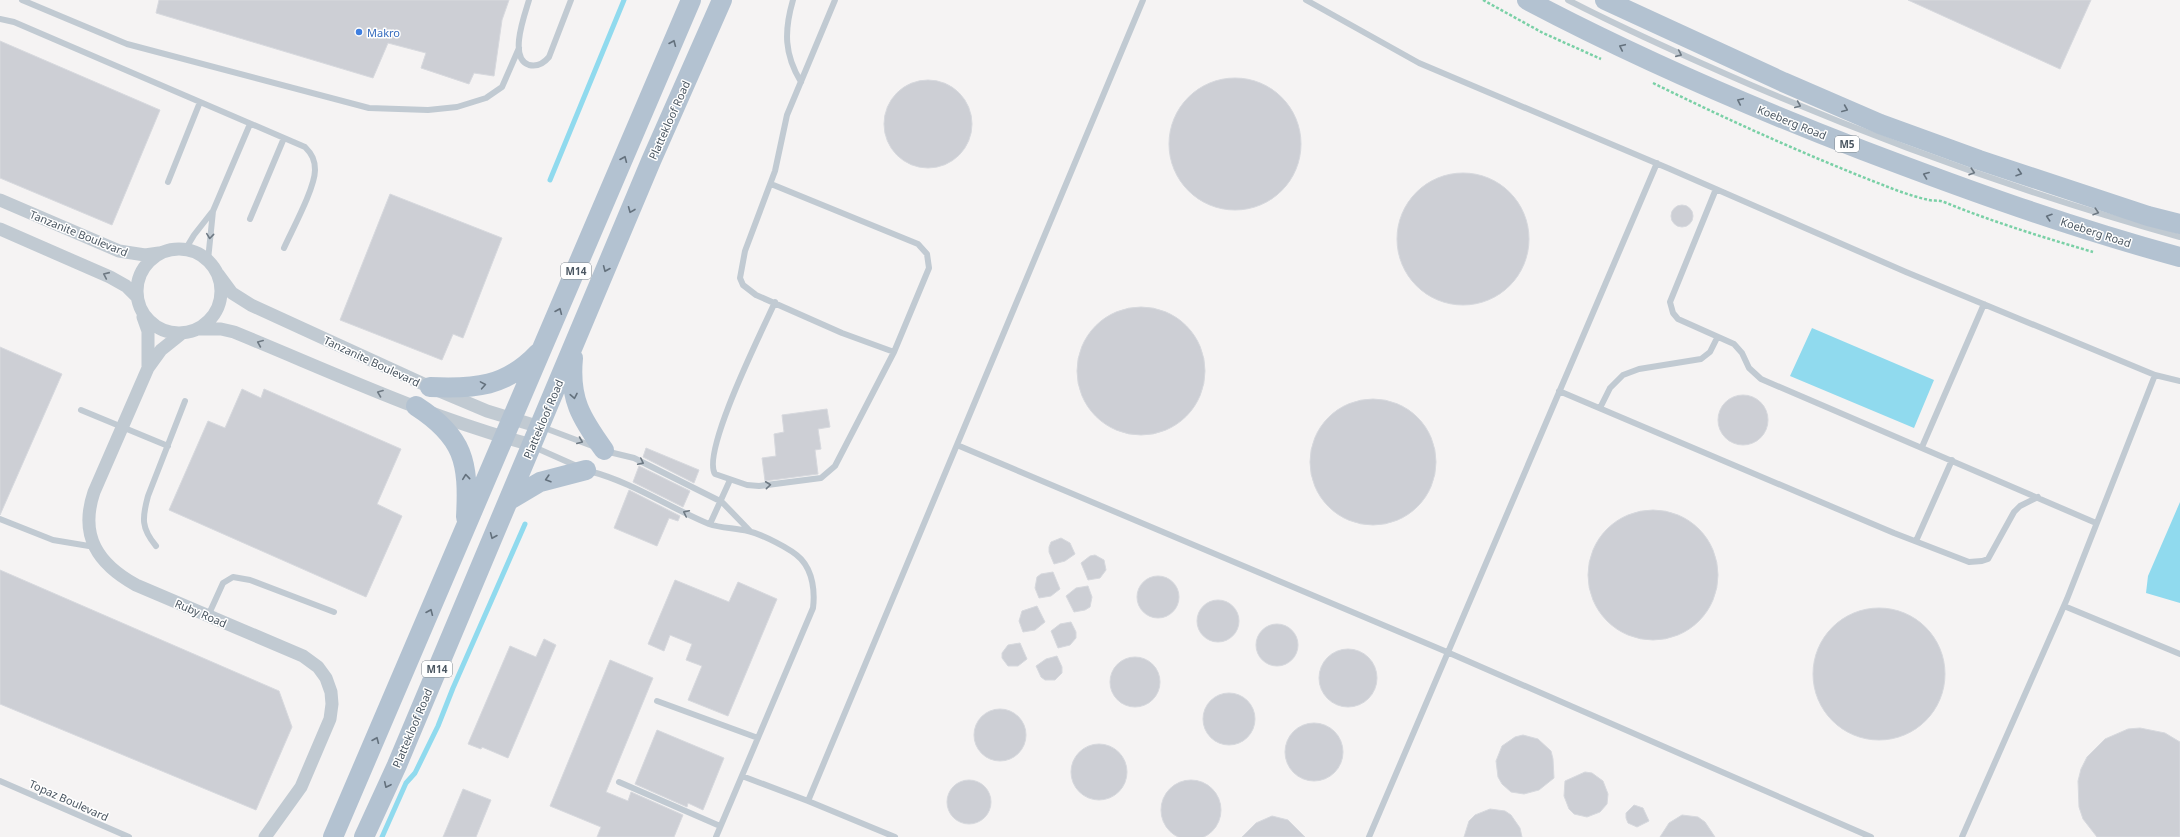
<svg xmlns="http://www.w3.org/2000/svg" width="2180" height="837" font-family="'Noto Sans',sans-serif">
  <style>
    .water { fill: #90daee }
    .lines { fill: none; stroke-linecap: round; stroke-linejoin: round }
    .stream { stroke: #90daee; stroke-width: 5 }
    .building { fill: #cdcfd5; stroke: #d7d9de }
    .path { stroke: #7ad0a6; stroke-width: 2.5; stroke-dasharray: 3 2; stroke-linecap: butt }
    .service { stroke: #c1cad2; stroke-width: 6 }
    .minor { stroke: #c1cad2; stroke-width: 13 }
    .primary { stroke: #b3c2d1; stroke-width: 20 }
    .oneway { stroke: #64717d }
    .oneway2 { stroke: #6e7983 }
    .shop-dot { fill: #3f7fe0; stroke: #fff; stroke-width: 1.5 }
    .labels { text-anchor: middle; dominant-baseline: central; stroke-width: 3; stroke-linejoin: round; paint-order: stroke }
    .shield { fill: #fff; stroke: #808990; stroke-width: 1 }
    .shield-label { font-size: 10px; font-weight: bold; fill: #4a5661 }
    .shop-label { font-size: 11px; fill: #366cbe; stroke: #fff; text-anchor: start }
    .street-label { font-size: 11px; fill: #4a5661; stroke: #fff }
  </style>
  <rect width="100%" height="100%" fill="#f5f3f3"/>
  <path class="water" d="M 1812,328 L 1934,380 L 1914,428 L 1790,376 Z
    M 2180,502 L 2180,603 L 2146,593 L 2148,576 Z"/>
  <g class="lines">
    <path class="stream" d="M 550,180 L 624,0
      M 382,837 L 406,783 L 415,773 L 438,726 L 453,688 L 525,524"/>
  </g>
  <path class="building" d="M 159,0 L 509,0 L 502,20 L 494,76 L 474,73 L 469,84 L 421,68 L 426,53 L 388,43 L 373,78 L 156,13 Z
    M 1908,0 L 2091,0 L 2060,69 Z
    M 0,41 L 160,110 L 112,225 L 0,178 Z
    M1169 144a66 66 0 1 1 132 0a66 66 0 1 1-132 0Z
    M884 124a44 44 0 1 1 88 0a44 44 0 1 1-88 0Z
    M1397 239a66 66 0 1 1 132 0a66 66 0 1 1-132 0Z
    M 390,194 L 502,238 L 463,338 L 453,334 L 442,360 L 340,320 Z
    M1671 216a11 11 0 1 1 22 0a11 11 0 1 1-22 0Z
    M1077 371a64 64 0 1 1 128 0a64 64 0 1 1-128 0Z
    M 0,347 L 62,374 L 0,515 Z
    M 242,389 L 261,398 L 264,389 L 401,449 L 377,504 L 402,516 L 366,597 L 169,510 L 208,421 L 225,428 Z
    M1718 420a25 25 0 1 1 50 0a25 25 0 1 1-50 0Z
    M1310 462a63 63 0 1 1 126 0a63 63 0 1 1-126 0Z
    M 827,409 L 830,427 L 818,429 L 821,449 L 815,450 L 818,474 L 765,481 L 762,458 L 776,456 L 774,434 L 784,432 L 782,415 Z
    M 646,448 L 699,470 L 694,483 L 643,457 Z
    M 639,466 L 690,491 L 683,507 L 633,482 Z
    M 629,490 L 680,516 L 678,521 L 669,518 L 657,546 L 614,528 Z
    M1588 575a65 65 0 1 1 130 0a65 65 0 1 1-130 0Z
    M 1061,538 L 1070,543 L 1075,554 L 1065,561 L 1054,564 L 1049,552 L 1049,547 L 1051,542 Z
    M 1095,555 L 1104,560 L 1106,570 L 1100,578 L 1088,580 L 1081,563 L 1090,556 Z
    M 0,570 L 279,691 L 292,727 L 256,810 L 0,704 Z
    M 1053,572 L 1060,589 L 1051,596 L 1039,598 L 1035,588 L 1037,577 L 1041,574 Z
    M1137 597a21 21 0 1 1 42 0a21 21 0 1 1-42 0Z
    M 675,580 L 729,602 L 738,582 L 777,599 L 728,716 L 688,700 L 702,666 L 686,660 L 692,644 L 670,635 L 664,651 L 648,644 Z
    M 1088,586 L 1092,597 L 1090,607 L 1085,610 L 1074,612 L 1066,596 L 1076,588 Z
    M1197 621a21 21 0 1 1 42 0a21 21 0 1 1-42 0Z
    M 1037,606 L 1045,622 L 1035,630 L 1023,632 L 1019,621 L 1022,611 Z
    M1813 674a66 66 0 1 1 132 0a66 66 0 1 1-132 0Z
    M 1071,622 L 1076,632 L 1076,638 L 1070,645 L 1058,648 L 1051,631 L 1060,624 Z
    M1256 645a21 21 0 1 1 42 0a21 21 0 1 1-42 0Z
    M 544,639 L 556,645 L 508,758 L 482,747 L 481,749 L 468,744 L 510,646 L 536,657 Z
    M 1020,643 L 1027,659 L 1018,666 L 1008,666 L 1002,658 L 1002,653 L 1008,645 Z
    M1319 678a29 29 0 1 1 58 0a29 29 0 1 1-58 0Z
    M 1057,656 L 1062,667 L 1062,673 L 1055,680 L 1045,680 L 1041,677 L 1036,666 L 1046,659 Z
    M1110 682a25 25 0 1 1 50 0a25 25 0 1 1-50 0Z
    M 610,660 L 653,678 L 606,792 L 628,801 L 631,792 L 683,815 L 674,837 L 597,837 L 601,827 L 550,806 Z
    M1203 719a26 26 0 1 1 52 0a26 26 0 1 1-52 0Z
    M974 735a26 26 0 1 1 52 0a26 26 0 1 1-52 0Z
    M1285 752a29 29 0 1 1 58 0a29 29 0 1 1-58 0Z
    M 2140,728 L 2165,733 L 2180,742 L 2180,837 L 2097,837 L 2083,819 L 2079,807 L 2078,781 L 2081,769 L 2087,757 L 2105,739 L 2128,729 Z
    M 657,730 L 724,758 L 703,810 L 688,803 L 687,807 L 635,784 Z
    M 1523,735 L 1538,739 L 1551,751 L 1553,759 L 1554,778 L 1539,790 L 1524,794 L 1511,792 L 1502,784 L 1498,777 L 1496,761 L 1502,746 L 1515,737 Z
    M1071 772a28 28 0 1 1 56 0a28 28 0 1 1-56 0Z
    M 1585,772 L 1592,773 L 1603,781 L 1608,794 L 1607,804 L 1600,812 L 1587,817 L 1574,814 L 1569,809 L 1564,796 L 1565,781 Z
    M1161 810a30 30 0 1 1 60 0a30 30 0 1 1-60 0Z
    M947 802a22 22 0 1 1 44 0a22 22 0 1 1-44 0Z
    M 463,789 L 491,800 L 476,837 L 443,837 Z
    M 1634,805 L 1643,808 L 1649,821 L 1637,827 L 1628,823 L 1626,818 L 1626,813 Z
    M 1490,809 L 1505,811 L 1511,815 L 1520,828 L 1522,837 L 1464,837 L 1469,821 L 1475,815 Z
    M 1682,815 L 1698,817 L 1705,822 L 1715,837 L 1660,837 L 1669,823 Z
    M 1272,816 L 1288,820 L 1305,837 L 1242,837 L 1256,823 Z"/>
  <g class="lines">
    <path class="path" d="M 1483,0 L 1543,33 L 1601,59
      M 1653,83 C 1730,121 1808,156 1888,187 C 1901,192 1915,197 1929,200 C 1934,201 1939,200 1944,202 C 1993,222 2042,237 2093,252"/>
    <path class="service" d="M 22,0 L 127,44 L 369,108 L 428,110 L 457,107 L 486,98 L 502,87 L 519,48
      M 529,0 C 525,14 508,58 529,65 C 537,67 544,63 549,57 L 571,0
      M 793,0 C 784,31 784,54 801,82
      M 835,0 L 787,115 L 775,171 L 745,251 L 740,278 L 743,285 L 756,295 L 842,333 L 894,352
      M 1306,0 L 1419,63 L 1670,169 L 1906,272 L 2155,375 L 2180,381
      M 1568,0 C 1628,31 1689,58 1751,85 C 1891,145 2033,196 2180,237
      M 0,19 L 14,22 L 305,147 C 312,154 315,160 315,170 C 315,188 292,230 284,248
      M 168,182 L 200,102
      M 771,184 L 918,244 L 927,254 L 929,268 L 894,352 L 835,466 L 821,478 L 759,486 L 747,485 L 715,474 C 701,452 763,329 775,302
      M 1716,189 L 1670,302 L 1673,313 L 1678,319 L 1734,344 L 1742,353 L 1749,368 L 1761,379 L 2096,523
      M 250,219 L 284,138
      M 185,250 L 194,235 L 212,212
      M 208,260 L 213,211 L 250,124
      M 1559,391 L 1894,533 L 1969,562 L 1982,561 L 1988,559 L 2014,512 L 2020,506 L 2038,497
      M 1600,408 L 1610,388 L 1623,375 L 1639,369 L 1701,359 L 1710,352 L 1717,338
      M 81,410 L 168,446
      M 542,427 L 595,447
      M 957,445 L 1447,652 L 1871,837
      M 534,447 L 579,467
      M 1922,447 L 1984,304
      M 605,451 L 634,458 L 722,502 L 750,531
      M 589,471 C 632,482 668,507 709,524 C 720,528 735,528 748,531 C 761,534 792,549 801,559 C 813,572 815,592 813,608 L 716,837
      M 0,519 L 53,540 L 95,547
      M 710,524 L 730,480
      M 1916,541 L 1952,460
      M 156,546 C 141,528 142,518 148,496 L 185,401
      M 2064,606 L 2180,654
      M 208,616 L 223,583 L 233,577 L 250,580 L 334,612
      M 657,701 L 758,738
      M 742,776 L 808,801
      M 0,781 L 129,837
      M 619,782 L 720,826
      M 895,837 L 808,801 L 1143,0
      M 1369,837 L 1657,163
      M 1962,837 L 2067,599 L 2155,375"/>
    <path class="minor" d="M 0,200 L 119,251 L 145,255 L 159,253
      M 0,229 L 110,277 L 126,286 L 137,297
      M137 291a42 42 0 1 1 84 0a42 42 0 1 1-84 0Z
      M 218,274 L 232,293 L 251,305 L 430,387 L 487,411 L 540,427
      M 143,317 L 148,331 L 148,366
      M 198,329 L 221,329 L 234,332 C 332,372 429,418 532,445
      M 181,334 L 161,350 L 148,368 L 94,492 C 79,536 98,564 136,585 L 303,656 L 318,667 L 326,678 L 331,692 L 332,704 L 330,719 L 301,787 L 265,837"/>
    <path class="primary" d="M 1527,0 C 1635,57 1748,106 1862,150 C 1967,190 2072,228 2180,257
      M 1605,0 L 1783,82 L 1880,124 L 1979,160 L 2148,216 L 2180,224
      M 573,358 C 569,399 581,418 604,450
      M 430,387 C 475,389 506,387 538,353
      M 416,406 C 464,437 469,462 466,517
      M 508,501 L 540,482 L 586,470
      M 333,837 L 691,0
      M 364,837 L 397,765 L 651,161 L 722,0"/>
  </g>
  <defs><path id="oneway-chevron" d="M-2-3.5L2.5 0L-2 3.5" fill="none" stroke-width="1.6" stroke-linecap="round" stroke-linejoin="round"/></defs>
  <g class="oneway">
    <use href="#oneway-chevron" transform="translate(673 43) rotate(-67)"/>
    <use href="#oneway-chevron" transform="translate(1622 47) rotate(-155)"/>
    <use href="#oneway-chevron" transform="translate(1740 101) rotate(-155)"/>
    <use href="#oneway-chevron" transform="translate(1845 109) rotate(23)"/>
    <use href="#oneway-chevron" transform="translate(624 159) rotate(-67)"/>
    <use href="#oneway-chevron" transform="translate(2019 173) rotate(18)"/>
    <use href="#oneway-chevron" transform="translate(1926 175) rotate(-159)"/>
    <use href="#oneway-chevron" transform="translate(631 210) rotate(112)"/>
    <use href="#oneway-chevron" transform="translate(2049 217) rotate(-162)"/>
    <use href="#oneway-chevron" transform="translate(606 269) rotate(113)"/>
    <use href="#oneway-chevron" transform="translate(559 311) rotate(-67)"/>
    <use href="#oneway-chevron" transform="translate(483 385) rotate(-10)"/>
    <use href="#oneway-chevron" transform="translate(574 396) rotate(79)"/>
    <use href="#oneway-chevron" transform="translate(466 477) rotate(-96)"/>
    <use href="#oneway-chevron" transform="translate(548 479) rotate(163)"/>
    <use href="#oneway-chevron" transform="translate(493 536) rotate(113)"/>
    <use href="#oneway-chevron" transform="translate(430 612) rotate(-67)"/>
    <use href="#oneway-chevron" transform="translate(376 740) rotate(-67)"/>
    <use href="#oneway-chevron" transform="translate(387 785) rotate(115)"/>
  </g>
  <g class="oneway2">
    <use href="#oneway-chevron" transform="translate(1679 54) rotate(24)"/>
    <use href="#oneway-chevron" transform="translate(1798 105) rotate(23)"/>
    <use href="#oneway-chevron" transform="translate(1972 172) rotate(18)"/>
    <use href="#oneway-chevron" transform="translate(2096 212) rotate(18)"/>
    <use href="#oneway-chevron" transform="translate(210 236) rotate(96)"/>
    <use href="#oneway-chevron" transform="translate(106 275) rotate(-156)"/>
    <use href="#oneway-chevron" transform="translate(260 343) rotate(-157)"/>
    <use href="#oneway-chevron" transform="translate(380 393) rotate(-159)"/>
    <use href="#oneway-chevron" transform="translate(580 441) rotate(22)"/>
    <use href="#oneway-chevron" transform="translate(641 462) rotate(26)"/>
    <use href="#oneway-chevron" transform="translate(768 485) rotate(-6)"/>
    <use href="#oneway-chevron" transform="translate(686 513) rotate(-154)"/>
  </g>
  <circle class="shop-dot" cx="359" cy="32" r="4"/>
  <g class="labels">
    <g class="shield">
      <rect x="1835" y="136" width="24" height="16" rx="3"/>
      <rect x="561" y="263" width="30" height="16" rx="3"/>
      <rect x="422" y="661" width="30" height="16" rx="3"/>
    </g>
    <g class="shield-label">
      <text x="1847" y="144">M5</text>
      <text x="576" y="271">M14</text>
      <text x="437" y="669">M14</text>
    </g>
    <g class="shop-label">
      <text x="367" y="32">Makro</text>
    </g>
    <g class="street-label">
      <text transform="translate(669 120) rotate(-66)">Plattekloof Road</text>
      <text transform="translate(1792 122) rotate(22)">Koeberg Road</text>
      <text transform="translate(2096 232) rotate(18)">Koeberg Road</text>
      <text transform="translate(79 233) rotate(22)">Tanzanite Boulevard</text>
      <text transform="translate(372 361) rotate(25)">Tanzanite Boulevard</text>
      <text transform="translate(543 419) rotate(-67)">Plattekloof Road</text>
      <text transform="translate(201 613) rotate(23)">Ruby Road</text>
      <text transform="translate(412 728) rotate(-67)">Plattekloof Road</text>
      <text transform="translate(69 800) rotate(24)">Topaz Boulevard</text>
    </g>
  </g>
</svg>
